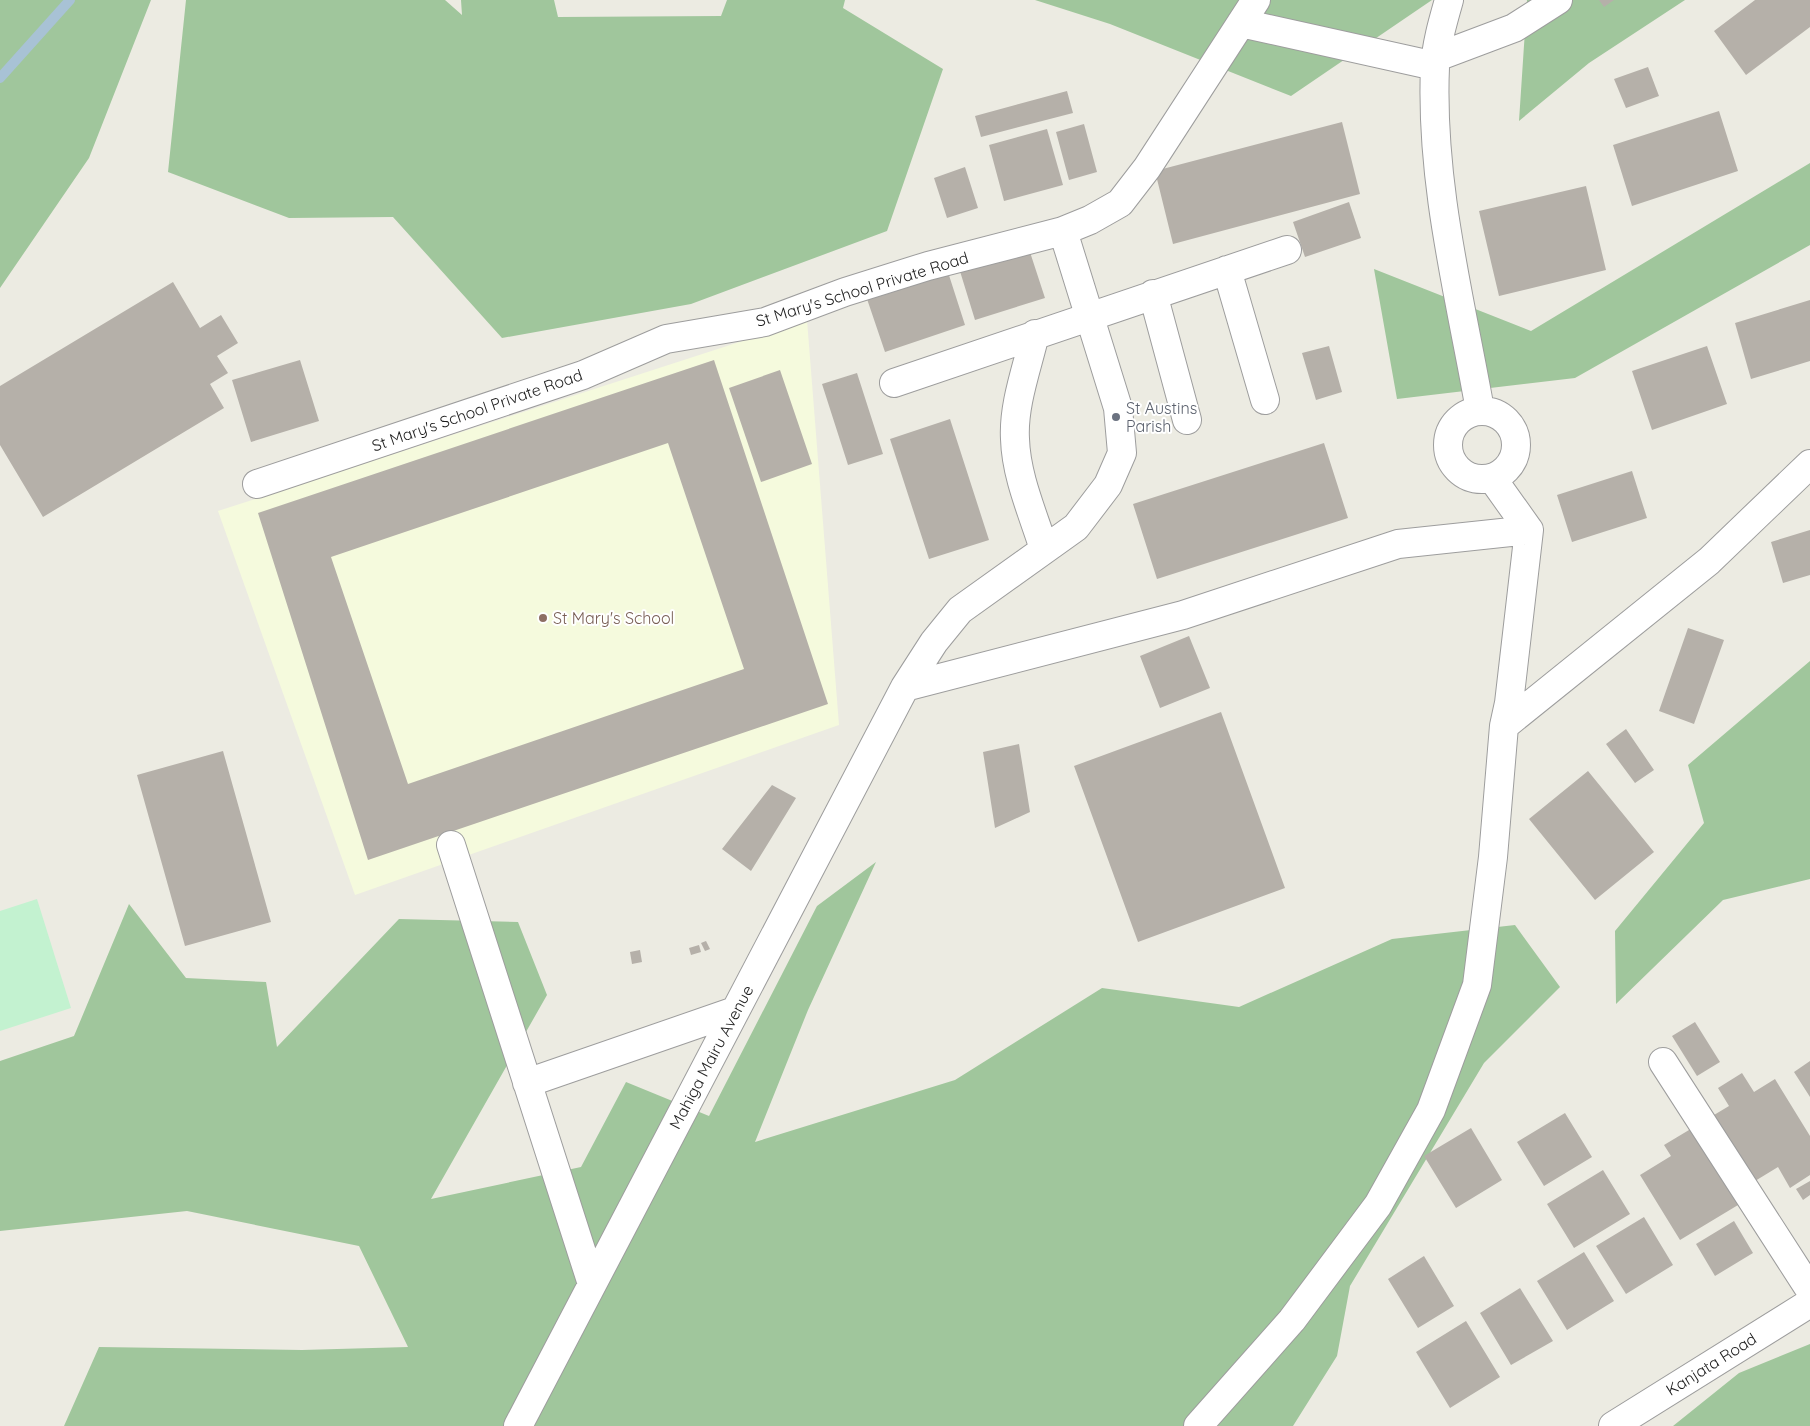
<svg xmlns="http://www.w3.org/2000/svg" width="1810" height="1426" font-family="Quicksand,sans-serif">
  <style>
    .education { fill: #f5fadd }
    .forest { fill: #a0c69c }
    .park { fill: #c3f2d0 }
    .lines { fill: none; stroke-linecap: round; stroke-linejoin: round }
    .stream { stroke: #a8c2d5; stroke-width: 10 }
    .building { fill: #b5b0a9; fill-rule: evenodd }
    .minor-casing { stroke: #9d9d9d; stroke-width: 30 }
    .minor { stroke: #fff; stroke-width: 28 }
    .worship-dot { fill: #6b7280; stroke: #fff; stroke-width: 2 }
    .education-dot { fill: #8d6e63; stroke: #fff; stroke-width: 2 }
    .labels { text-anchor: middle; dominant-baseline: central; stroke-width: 4; stroke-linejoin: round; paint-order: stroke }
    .street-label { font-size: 16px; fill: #1c1c1c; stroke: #fff }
    .worship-label { font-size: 16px; fill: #5b616d; stroke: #fff; text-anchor: start }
    .education-label { font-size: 16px; fill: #785e54; stroke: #fff; text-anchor: start }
  </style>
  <rect width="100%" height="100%" fill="#ecebe2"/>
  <path class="education" d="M 807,320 L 839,725 L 355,895 L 218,511 Z"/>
  <path class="forest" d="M 0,0 L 151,0 L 89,158 L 0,288 Z
    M 186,0 L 445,0 L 462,15 L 461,0 L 554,0 L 558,17 L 721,16 L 727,0 L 845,0 L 843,8 L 943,69 L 887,231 L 691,304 L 502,338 L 393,217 L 289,218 L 168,172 Z
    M 1035,0 L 1432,0 L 1291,96 L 1110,24 Z
    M 1527,0 L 1685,0 L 1589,63 L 1519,121 Z
    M 1810,163 L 1810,245 L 1575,378 L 1397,399 L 1374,269 L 1531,331 Z
    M 1810,661 L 1810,879 L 1723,900 L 1616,1004 L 1615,931 L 1704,823 L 1688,765 Z
    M 876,862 L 808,1010 L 755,1142 L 955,1080 L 1102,988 L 1239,1007 L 1392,939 L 1515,925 L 1560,987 L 1484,1063 L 1350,1286 L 1337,1356 L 1293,1426 L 64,1426 L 99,1347 L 302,1350 L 408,1347 L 359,1246 L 187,1211 L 0,1231 L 0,1061 L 74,1036 L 129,904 L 186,978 L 266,982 L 277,1047 L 399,919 L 518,922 L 547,995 L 431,1199 L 581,1167 L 626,1082 L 709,1116 L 817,906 Z
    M 1810,1344 L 1810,1426 L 1673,1426 L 1739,1373 Z"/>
  <path class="park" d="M 37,899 L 71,1008 L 0,1031 L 0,911 Z"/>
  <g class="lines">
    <path class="stream" d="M 0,78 L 70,0"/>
  </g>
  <path class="building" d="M 1599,0 L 1614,0 L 1604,7 Z
    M 1755,0 L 1810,0 L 1810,27 L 1746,75 L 1714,31 Z
    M 1648,67 L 1659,96 L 1626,108 L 1614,79 Z
    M 1067,91 L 1073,113 L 981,137 L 975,116 Z
    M 1719,111 L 1738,171 L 1632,206 L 1613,145 Z
    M 1342,122 L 1360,194 L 1173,244 L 1155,171 Z
    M 1084,124 L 1097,172 L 1069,180 L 1056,132 Z
    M 1047,129 L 1063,185 L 1004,201 L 989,145 Z
    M 965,167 L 978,208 L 947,218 L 934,178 Z
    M 1586,186 L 1606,270 L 1499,296 L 1479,211 Z
    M 1349,202 L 1361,238 L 1305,257 L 1293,222 Z
    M 1028,246 L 1045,298 L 975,320 L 959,268 Z
    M 947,269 L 965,325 L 885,352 L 866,296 Z
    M 173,282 L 200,328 L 221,315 L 238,343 L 217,356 L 228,373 L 210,384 L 224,408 L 43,517 L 0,445 L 0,386 Z
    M 1810,300 L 1810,361 L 1751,379 L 1735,323 Z
    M 1329,346 L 1342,392 L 1316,400 L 1302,353 Z
    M 1707,346 L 1727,404 L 1652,430 L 1632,371 Z
    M 300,360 L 319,421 L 251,442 L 232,380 Z
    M 714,360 L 828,704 L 368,860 L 258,513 ZM 668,443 L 744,669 L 408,784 L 331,557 Z
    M 780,370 L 812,464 L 761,482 L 729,388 Z
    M 857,373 L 883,454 L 848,465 L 822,384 Z
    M 950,419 L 989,540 L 929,559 L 890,439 Z
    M 1324,443 L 1348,518 L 1157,579 L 1133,504 Z
    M 1632,471 L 1647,518 L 1572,542 L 1557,495 Z
    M 1810,530 L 1810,575 L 1783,583 L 1771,542 Z
    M 1688,628 L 1724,640 L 1694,724 L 1659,711 Z
    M 1189,636 L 1210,688 L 1160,708 L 1140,656 Z
    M 1221,712 L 1285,888 L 1138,942 L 1074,766 Z
    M 1626,729 L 1654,770 L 1635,783 L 1606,744 Z
    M 1019,744 L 1030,812 L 995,828 L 983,752 Z
    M 223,751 L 271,922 L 185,946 L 137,775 Z
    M 1588,771 L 1654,852 L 1595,900 L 1529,819 Z
    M 772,785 L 796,798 L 751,871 L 722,849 Z
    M 706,941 L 710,949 L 705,951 L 701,943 Z
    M 699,945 L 701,952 L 691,955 L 689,948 Z
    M 640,950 L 642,962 L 632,964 L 630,952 Z
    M 1695,1022 L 1720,1062 L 1697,1076 L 1672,1036 Z
    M 1810,1061 L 1810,1097 L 1794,1072 Z
    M 1742,1073 L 1754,1092 L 1775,1079 L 1810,1136 L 1810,1175 L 1790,1188 L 1778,1167 L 1737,1192 L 1743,1202 L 1680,1240 L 1640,1175 L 1671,1156 L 1664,1145 L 1729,1106 L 1718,1088 Z
    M 1565,1113 L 1592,1157 L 1544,1186 L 1517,1142 Z
    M 1471,1128 L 1502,1180 L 1456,1208 L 1424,1156 Z
    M 1603,1170 L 1630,1214 L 1574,1248 L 1547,1204 Z
    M 1810,1181 L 1810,1195 L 1803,1200 L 1796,1189 Z
    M 1644,1217 L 1673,1265 L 1626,1294 L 1596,1246 Z
    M 1734,1221 L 1753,1253 L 1715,1276 L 1696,1244 Z
    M 1584,1252 L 1614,1301 L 1567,1330 L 1537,1281 Z
    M 1424,1256 L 1454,1306 L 1418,1328 L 1388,1279 Z
    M 1520,1288 L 1553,1341 L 1511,1365 L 1480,1313 Z
    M 1466,1321 L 1500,1377 L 1450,1408 L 1416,1352 Z"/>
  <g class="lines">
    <g class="minor-casing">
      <path id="minor" d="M 1449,0 C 1443,21 1436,45 1435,67 C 1430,183 1460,297 1480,410
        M 1241,23 L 1435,66
        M 1437,57 L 1514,28 L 1558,0
        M 1227,270 L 1265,400
        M 1153,294 L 1187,420
        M 1035,334 C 1027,368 1013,405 1015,439 C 1016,476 1033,514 1044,549
        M 894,383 L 1287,250
        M1448 445a34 34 0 1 1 68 0a34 34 0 1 1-68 0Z
        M 257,484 L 583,375 L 666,339 L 765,322 L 845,292 L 928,266 L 1063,231 L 1090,220 L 1120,203 L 1147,168 L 1256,0
        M 905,687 L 1183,615 L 1398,544 L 1529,530
        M 1504,726 L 1709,561 L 1810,464
        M 451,845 L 592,1284
        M 1663,1062 L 1810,1290
        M 527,1083 L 735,1011
        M 518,1426 L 905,687 L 934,642 L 960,610 L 1076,527 L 1108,485 L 1122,453 L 1118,408 L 1063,231
        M 1198,1426 L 1292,1320 L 1378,1205 L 1431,1110 L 1477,985 L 1493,857 L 1504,726 L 1509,703 L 1529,530 L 1492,478
        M 1613,1426 L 1810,1303"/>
    </g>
    <use href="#minor" class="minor"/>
  </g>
  <circle class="worship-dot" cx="1116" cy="417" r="5"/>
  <circle class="education-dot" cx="543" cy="618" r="5"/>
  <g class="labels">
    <g class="street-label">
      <text transform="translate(862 289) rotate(-17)">St Mary's School Private Road</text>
      <text transform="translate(477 410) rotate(-19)">St Mary's School Private Road</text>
      <text transform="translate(711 1057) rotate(-62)">Mahiga Mairu Avenue</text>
      <text transform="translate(1711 1364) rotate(-32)">Kanjata Road</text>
    </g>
    <g class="worship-label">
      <text x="1126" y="408">St Austins<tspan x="1126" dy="18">Parish</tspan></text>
    </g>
    <g class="education-label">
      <text x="553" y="618">St Mary's School</text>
    </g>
  </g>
</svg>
